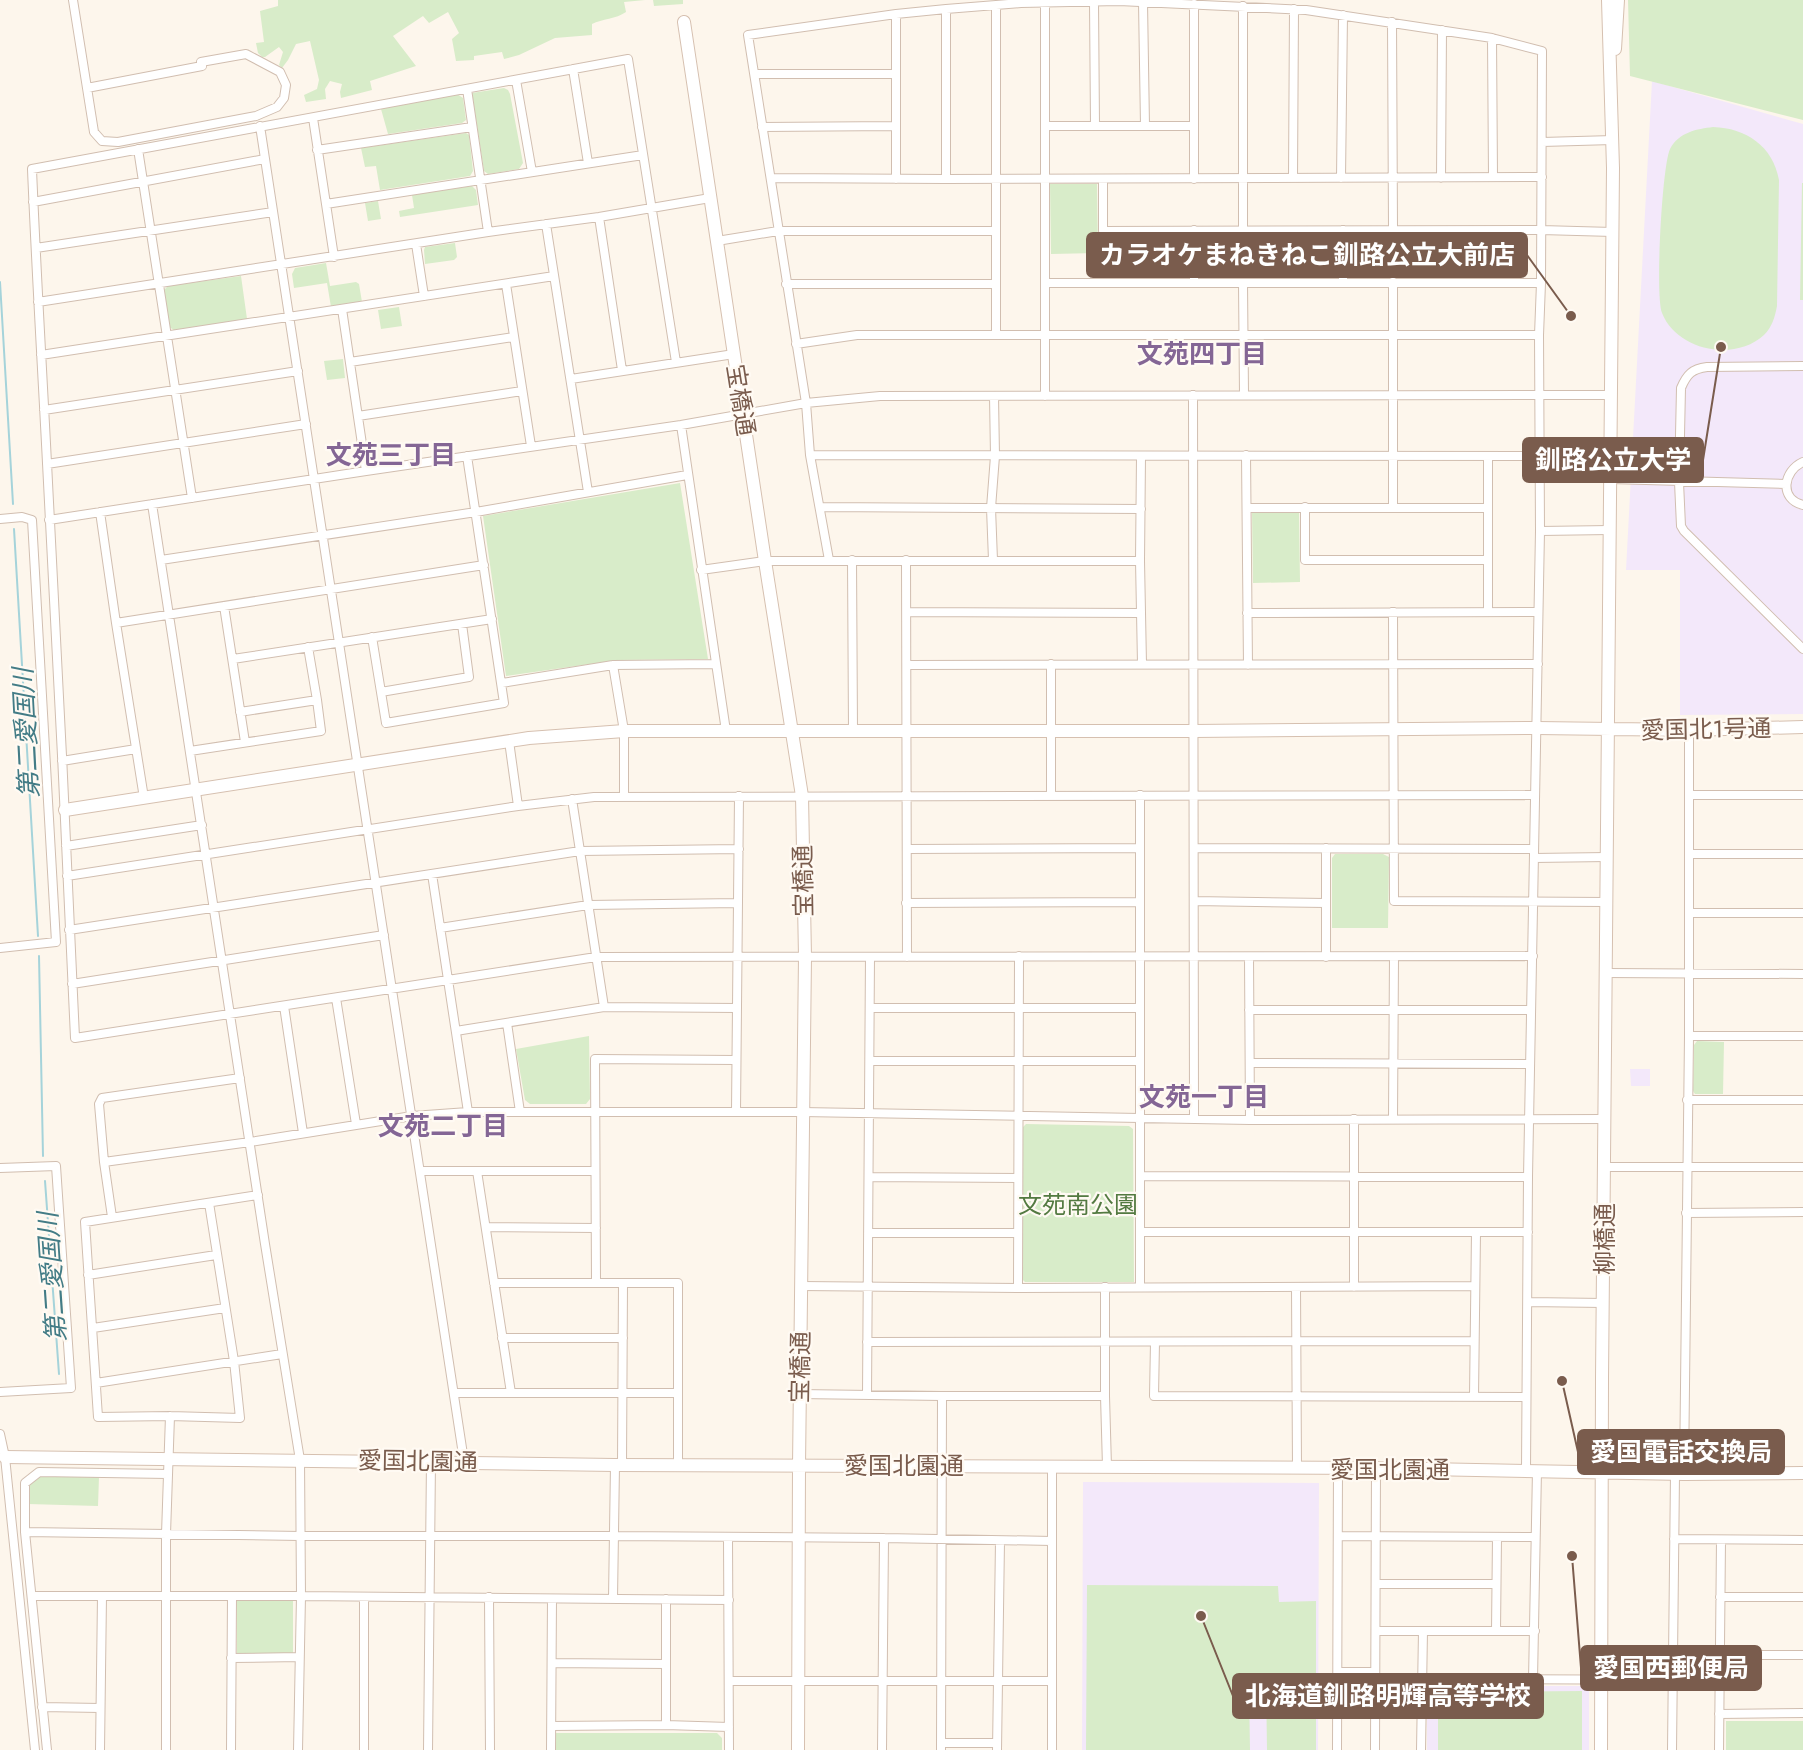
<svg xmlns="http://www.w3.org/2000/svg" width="1803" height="1750" font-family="Jost,'Noto Sans JP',sans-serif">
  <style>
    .education { fill: #f3e8fa }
    .green { fill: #d8ecc9 }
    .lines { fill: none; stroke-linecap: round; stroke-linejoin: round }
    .stream { stroke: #a5d3da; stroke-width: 2 }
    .street-casing { stroke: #d1beb0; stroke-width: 10 }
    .secondary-casing { stroke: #d6c0b0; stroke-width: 14 }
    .street { stroke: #fff; stroke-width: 8 }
    .secondary { stroke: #fff; stroke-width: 12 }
    .labels { text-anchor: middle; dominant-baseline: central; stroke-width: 4.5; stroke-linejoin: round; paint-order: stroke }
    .street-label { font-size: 24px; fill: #7a5c4d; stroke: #fffaf3 }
    .park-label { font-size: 24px; fill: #537a41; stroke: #fffaf3 }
    .neighbourhood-label { font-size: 26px; font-weight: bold; fill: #846695; stroke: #fffaf3 }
    .water-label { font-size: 26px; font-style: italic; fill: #437c86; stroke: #fffaf3 }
    .leader { fill: none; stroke: #7a5c4d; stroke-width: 2 }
    .callout-dot { fill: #7a5c4d; stroke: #fffaf3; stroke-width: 2 }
    .callout { fill: #7a5c4d; stroke: #7a5c4d; stroke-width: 2 }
    .callout-label { font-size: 26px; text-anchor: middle; font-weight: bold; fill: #fff }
  </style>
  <rect width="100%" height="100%" fill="#fdf6ec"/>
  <path class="education" d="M 1652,81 L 1803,124 L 1803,714 L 1680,715 L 1680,570 L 1626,570 Z
    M 1630,1069 L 1650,1069 L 1650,1086 L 1631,1086 Z
    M 1083,1482 L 1319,1483 L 1318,1750 L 1082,1750 Z
    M 1427,1686 L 1589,1686 L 1589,1750 L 1427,1750 Z"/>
  <path class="green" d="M 278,0 L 645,0 L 624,2 L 626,12 C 616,19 602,19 592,24 L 592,35 L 555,38 L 519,55 L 504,59 L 502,52 L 474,56 L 474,60 L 456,61 L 452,39 L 459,33 L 448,12 L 429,23 L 423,16 L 393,36 L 416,66 L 370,81 L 372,90 L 341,98 L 340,92 L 342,84 L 330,81 L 325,89 L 326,99 L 306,102 L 304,95 L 317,89 L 319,80 L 310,41 L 296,44 L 288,60 L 282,68 L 279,65 L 283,52 L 279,47 L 265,57 L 262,57 L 258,53 L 256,43 L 264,42 L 260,11 L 278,6 Z
    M 653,0 L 683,0 L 683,4 L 654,6 Z
    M 1628,0 L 1803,0 L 1803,120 L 1630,76 Z
    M 504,88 L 508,90 L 510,94 L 523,163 L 519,169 L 488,174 L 484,171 L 472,93 Z
    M 457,94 L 463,98 L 466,120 L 462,123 L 388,134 L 381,109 Z
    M 1713,127 C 1746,128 1773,146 1779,180 L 1777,306 C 1775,317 1772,327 1764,335 C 1735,362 1677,351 1662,313 C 1655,296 1662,166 1670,149 C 1679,132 1697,129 1713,127 Z
    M 466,133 L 469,135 L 473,171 L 470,176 L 380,190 L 376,166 L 365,167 L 361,148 Z
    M 1802,183 L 1803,183 L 1803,300 L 1800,300 Z
    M 1050,184 L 1097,184 L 1098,253 L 1051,254 Z
    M 472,186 L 476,190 L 478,205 L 400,217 L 399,211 L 414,208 L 412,195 Z
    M 378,201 L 381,219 L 368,221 L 365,203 Z
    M 455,243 L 457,257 L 454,260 L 425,264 L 424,250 L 425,247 Z
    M 326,263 L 330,286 L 356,282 L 359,284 L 362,302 L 331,307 L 327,283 L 294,288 L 292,274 L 295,268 Z
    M 241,276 L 247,319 L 174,330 L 169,327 L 164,290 L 168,286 Z
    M 399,307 L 402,326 L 381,329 L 378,310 Z
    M 343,359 L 345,378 L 327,380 L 324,361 Z
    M 680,483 L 708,659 L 618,660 L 506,676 L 483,516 Z
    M 1299,511 L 1300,582 L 1253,583 L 1252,512 Z
    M 1335,854 L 1383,854 L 1389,857 L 1388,928 L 1332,928 L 1332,858 Z
    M 589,1036 L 590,1099 L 586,1104 L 530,1104 L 525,1100 L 516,1049 Z
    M 1697,1041 L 1724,1042 L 1723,1094 L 1695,1094 L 1693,1091 L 1694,1045 Z
    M 1026,1124 L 1129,1126 L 1133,1129 L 1134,1282 L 1025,1282 L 1022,1279 L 1023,1127 Z
    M 39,1477 L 99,1477 L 98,1506 L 28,1504 L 28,1486 Z
    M 1087,1585 L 1278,1586 L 1279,1602 L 1316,1601 L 1316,1750 L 1267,1750 L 1266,1680 L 1249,1689 L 1250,1750 L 1086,1750 Z
    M 237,1601 L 293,1601 L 293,1653 L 237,1653 Z
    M 1582,1691 L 1582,1750 L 1438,1750 L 1438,1692 Z
    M 1726,1721 L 1803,1721 L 1803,1750 L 1726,1750 Z
    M 555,1733 L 717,1733 L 722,1738 L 722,1750 L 555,1750 Z"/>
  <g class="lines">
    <path class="stream" d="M 0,282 L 13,504
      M 14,529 L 38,936
      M 39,956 L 43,1156
      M 45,1181 L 59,1374"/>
    <g class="street-casing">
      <path id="street" d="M 73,0 L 94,132 L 102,141 L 118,142 L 256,116 L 277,107 L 284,98 L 286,85 L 280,72 L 246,54 L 201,62 L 202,66 L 87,88
        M 1094,2 L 1095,126
        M 1143,2 L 1145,126
        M 1045,3 L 1045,396
        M 1194,4 L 1194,179
        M 996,5 L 996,335
        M 1243,6 L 1243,230
        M 946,9 L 946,179
        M 896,14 L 896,179
        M 1392,22 L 1393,230
        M 1492,38 L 1493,177
        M 573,69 L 588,163
        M 755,74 L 895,74
        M 516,80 L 532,172
        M 467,89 L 488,232
        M 313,118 L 334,257
        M 260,126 L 464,1461
        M 1045,126 L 1194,126
        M 762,127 L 895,126
        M 1542,142 L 1613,140
        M 138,149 L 192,498
        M 317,150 L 472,127
        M 771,178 L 946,179 L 1542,177
        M 1293,178 L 1294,9
        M 1341,178 L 1343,15
        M 1441,178 L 1442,30
        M 1103,179 L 1103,231 L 1541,230 L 1613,232
        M 33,202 L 265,159
        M 326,204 L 643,155
        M 599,217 L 622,370
        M 546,224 L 588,492
        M 717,241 L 778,231 L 995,231
        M 416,244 L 424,296
        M 36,248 L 273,212
        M 1343,282 L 1343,230
        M 1393,282 L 1393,508
        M 1045,283 L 1541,283
        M 1194,283 L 1194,230
        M 1243,283 L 1244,395
        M 506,284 L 531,446
        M 786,284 L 995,284
        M 38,302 L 488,232 L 599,217 L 710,198
        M 342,309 L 366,471
        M 796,344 L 857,335 L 1539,335
        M 41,355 L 554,276
        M 350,362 L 513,337
        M 676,362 L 628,59 L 32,169 C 36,267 42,365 47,463 C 57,655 67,846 75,1038 L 596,957 L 1533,956
        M 1803,366 L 1707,367 C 1692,369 1687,374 1681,388 L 1679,482 L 1681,526 L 1684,531 L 1803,649
        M 571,379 L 734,354
        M 1193,395 L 1194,1119
        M 44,410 L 298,371
        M 358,416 L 522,391
        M 681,425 L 726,731
        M 810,455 L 1540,456
        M 1246,455 L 1248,665
        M 1141,456 L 1140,561 L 1142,664
        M 1488,456 L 1488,612
        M 1803,462 C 1783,471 1779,499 1803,505
        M 47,464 L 306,424
        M 1610,479 L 1786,484
        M 152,504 L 265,1244 L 300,1460 L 301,1596 L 298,1750
        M 820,507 L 1141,509
        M 1305,507 L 1305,560 L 1488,560
        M 1247,508 L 1488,508
        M 100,512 L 116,623 L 144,798
        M 0,519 L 22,517 L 32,520 L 56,942 L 0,948
        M 49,520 L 366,471 L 681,425 L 806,403 L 880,396 L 1612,395
        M 1540,531 L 1610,530
        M 161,560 L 476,512 L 687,475
        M 829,560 L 810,455 L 806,403 L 748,35 L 896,14 L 946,9 L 1021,3 L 1119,1 L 1306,10 L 1492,38 L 1542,51 L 1541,283 L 1539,335 L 1540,531 L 1528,1177 L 1526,1470
        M 852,560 L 853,731
        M 906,560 L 907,957
        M 993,560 L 991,508 L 995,456 L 994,396
        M 701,570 L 765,561 L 1140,561
        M 224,606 L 245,742
        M 907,612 L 1141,613
        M 1393,612 L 1394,901 L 1606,902
        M 1247,613 L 1538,612
        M 116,623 L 484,565
        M 372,637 L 386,723 L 504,703 L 467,456
        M 308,647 L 317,700
        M 233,659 L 492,619
        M 1051,664 L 1051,795
        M 613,665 L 624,731 L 624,796
        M 907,665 L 1538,664
        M 502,683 L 613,665 L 715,664
        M 381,692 L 469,677 L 462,624
        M 509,741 L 518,806
        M 190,751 L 321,731 L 317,700 L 240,712
        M 62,761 L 136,749
        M 1140,795 L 1140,1287
        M 1690,795 L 1803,795
        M 572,799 L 604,1007
        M 66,846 L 202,825
        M 1194,848 L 1534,849
        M 907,849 L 1140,848
        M 1689,854 L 1803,854
        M 1534,858 L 1607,857
        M 432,874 L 468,1112
        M 67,876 L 518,806 L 594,797 L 1535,795
        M 1194,901 L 1326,903
        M 906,903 L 1140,902
        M 1689,913 L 1803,913
        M 440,928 L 588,905 L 738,903
        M 69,930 L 580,851 L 739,849
        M 1249,957 L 1250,1120
        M 1326,957 L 1326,848
        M 1606,973 L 1803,974
        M 72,984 L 384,935
        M 336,998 L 356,1124
        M 284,1006 L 303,1133
        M 870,1008 L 1140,1008
        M 1249,1010 L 1531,1010
        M 507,1023 L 520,1112
        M 456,1031 L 604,1007 L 737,1008
        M 1689,1036 L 1803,1036
        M 870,1061 L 1140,1061
        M 1250,1063 L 1530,1064
        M 1687,1100 L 1803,1100
        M 736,1112 L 739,796
        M 1393,1119 L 1394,957
        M 104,1162 L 99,1104 L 102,1098 L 240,1078
        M 1605,1167 L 1803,1167
        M 0,1168 L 56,1166 L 71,1388 L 0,1392
        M 420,1171 L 595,1171
        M 477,1171 L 511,1393
        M 1140,1176 L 1528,1177
        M 869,1177 L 1018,1178
        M 209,1203 L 234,1361 L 240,1418 L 170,1416 L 98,1417 L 85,1222 L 258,1195
        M 1686,1213 L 1803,1212
        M 112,1217 L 104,1162 L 250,1142 L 412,1116 L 468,1112 L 802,1112 L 1250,1120 L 1605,1119
        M 486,1227 L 596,1228
        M 1140,1232 L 1528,1232
        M 868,1233 L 1018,1233
        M 88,1275 L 216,1255
        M 596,1282 L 595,1059 L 736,1060
        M 494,1283 L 678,1283 L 678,1464
        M 801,1286 L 1018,1288 L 1475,1286
        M 1105,1287 L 1105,1396 L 1107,1467
        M 1296,1287 L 1297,1469
        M 1354,1287 L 1354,1119
        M 1018,1288 L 1019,956
        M 1528,1302 L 1604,1303
        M 93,1328 L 225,1308
        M 502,1338 L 623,1338
        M 867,1342 L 1474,1341
        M 1155,1342 L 1154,1396 L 1526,1397
        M 96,1383 L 282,1354
        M 454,1393 L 678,1393
        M 799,1394 L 942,1396 L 1105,1396
        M 867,1395 L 870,957
        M 1474,1397 L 1476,1232
        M 0,1434 L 5,1457 L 35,1750
        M 622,1465 L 623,1283
        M 1052,1467 L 1052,1750
        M 1684,1474 L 1689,1036 L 1689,730
        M 25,1532 L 300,1536 L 614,1536 L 884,1538 L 1052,1541
        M 1338,1536 L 1535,1537
        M 728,1538 L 729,1750
        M 1674,1539 L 1803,1540
        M 1376,1584 L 1496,1584
        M 32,1596 L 301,1596 L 729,1600
        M 489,1597 L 490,1750
        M 1720,1597 L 1803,1597
        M 613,1599 L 615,1465
        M 1376,1631 L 1535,1631
        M 1496,1631 L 1497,1537
        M 1720,1655 L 1803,1655
        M 231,1658 L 299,1657
        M 552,1663 L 666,1664
        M 1338,1672 L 1375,1672
        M 1423,1679 L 1720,1680
        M 1533,1680 L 1537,1470
        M 730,1681 L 1052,1681
        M 42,1707 L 100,1708
        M 1719,1714 L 1803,1713
        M 666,1725 L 666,1599
        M 552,1726 L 666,1725 L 729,1727
        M 941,1743 L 997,1743
        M 47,1750 L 25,1532 L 25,1483 L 39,1472 L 168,1474
        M 100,1750 L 102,1596
        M 166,1750 L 166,1534 L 170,1416
        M 231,1750 L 232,1596
        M 364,1750 L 364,1598
        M 428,1750 L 431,1461
        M 551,1750 L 552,1599
        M 882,1750 L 884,1538
        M 941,1750 L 942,1396
        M 997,1750 L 1000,1541
        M 1337,1750 L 1338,1468
        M 1375,1750 L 1376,1468
        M 1421,1750 L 1423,1631
        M 1672,1750 L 1675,1474
        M 1719,1750 L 1721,1540"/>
    </g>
    <g class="secondary-casing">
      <path id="secondary" d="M 684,22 L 765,561 L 802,796 L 805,957 L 799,1466 L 798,1750
        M 1615,49 L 1618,0
        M 65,810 L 529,738 L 624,731 L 1194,731 L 1537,728 L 1689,730 L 1803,727
        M 5,1457 L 615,1465 L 1376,1468 L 1684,1474 L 1803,1473
        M 1601,1750 L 1602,1379 L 1613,168 L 1608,0"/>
    </g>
    <use href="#street" class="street"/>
    <use href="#secondary" class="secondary"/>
  </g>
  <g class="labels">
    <g class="street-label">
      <text transform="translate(741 400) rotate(81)">宝橋通</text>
      <text transform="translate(1706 729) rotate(-1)">愛国北1号通</text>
      <text transform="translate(803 881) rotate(-91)">宝橋通</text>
      <text transform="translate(1604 1239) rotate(-90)">柳橋通</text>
      <text transform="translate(800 1367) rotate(-89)">宝橋通</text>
      <text transform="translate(418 1461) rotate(1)">愛国北園通</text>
      <text x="904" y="1465">愛国北園通</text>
      <text x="1390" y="1469">愛国北園通</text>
    </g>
    <g class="park-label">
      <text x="1078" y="1204">文苑南公園</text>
    </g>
    <g class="neighbourhood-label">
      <text x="1202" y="354">文苑四丁目</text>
      <text x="391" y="455">文苑三丁目</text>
      <text x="1204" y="1097">文苑一丁目</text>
      <text x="443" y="1126">文苑二丁目</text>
    </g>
    <g class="water-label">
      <text transform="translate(26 733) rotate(-93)">第二愛国川</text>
      <text transform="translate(52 1277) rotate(-94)">第二愛国川</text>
    </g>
  </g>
  <path class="leader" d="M1571 316L1527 255M1721 347L1703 460M1562 1381L1578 1452M1572 1556L1581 1668M1201 1616L1233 1696"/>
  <g class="callout-dot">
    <circle cx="1571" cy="316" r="6"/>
    <circle cx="1721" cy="347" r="6"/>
    <circle cx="1562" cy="1381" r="6"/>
    <circle cx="1572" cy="1556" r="6"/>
    <circle cx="1201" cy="1616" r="6"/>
  </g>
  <g class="callout">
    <rect x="1087" y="233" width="440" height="44" rx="6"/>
    <rect x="1523" y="438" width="180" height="44" rx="6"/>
    <rect x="1578" y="1430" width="206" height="44" rx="6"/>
    <rect x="1581" y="1646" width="180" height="44" rx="6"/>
    <rect x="1233" y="1674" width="310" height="44" rx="6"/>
  </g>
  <g class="callout-label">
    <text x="1307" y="264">カラオケまねきねこ釧路公立大前店</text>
    <text x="1613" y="469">釧路公立大学</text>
    <text x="1681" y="1461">愛国電話交換局</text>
    <text x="1671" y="1677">愛国西郵便局</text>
    <text x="1388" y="1705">北海道釧路明輝高等学校</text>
  </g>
</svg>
